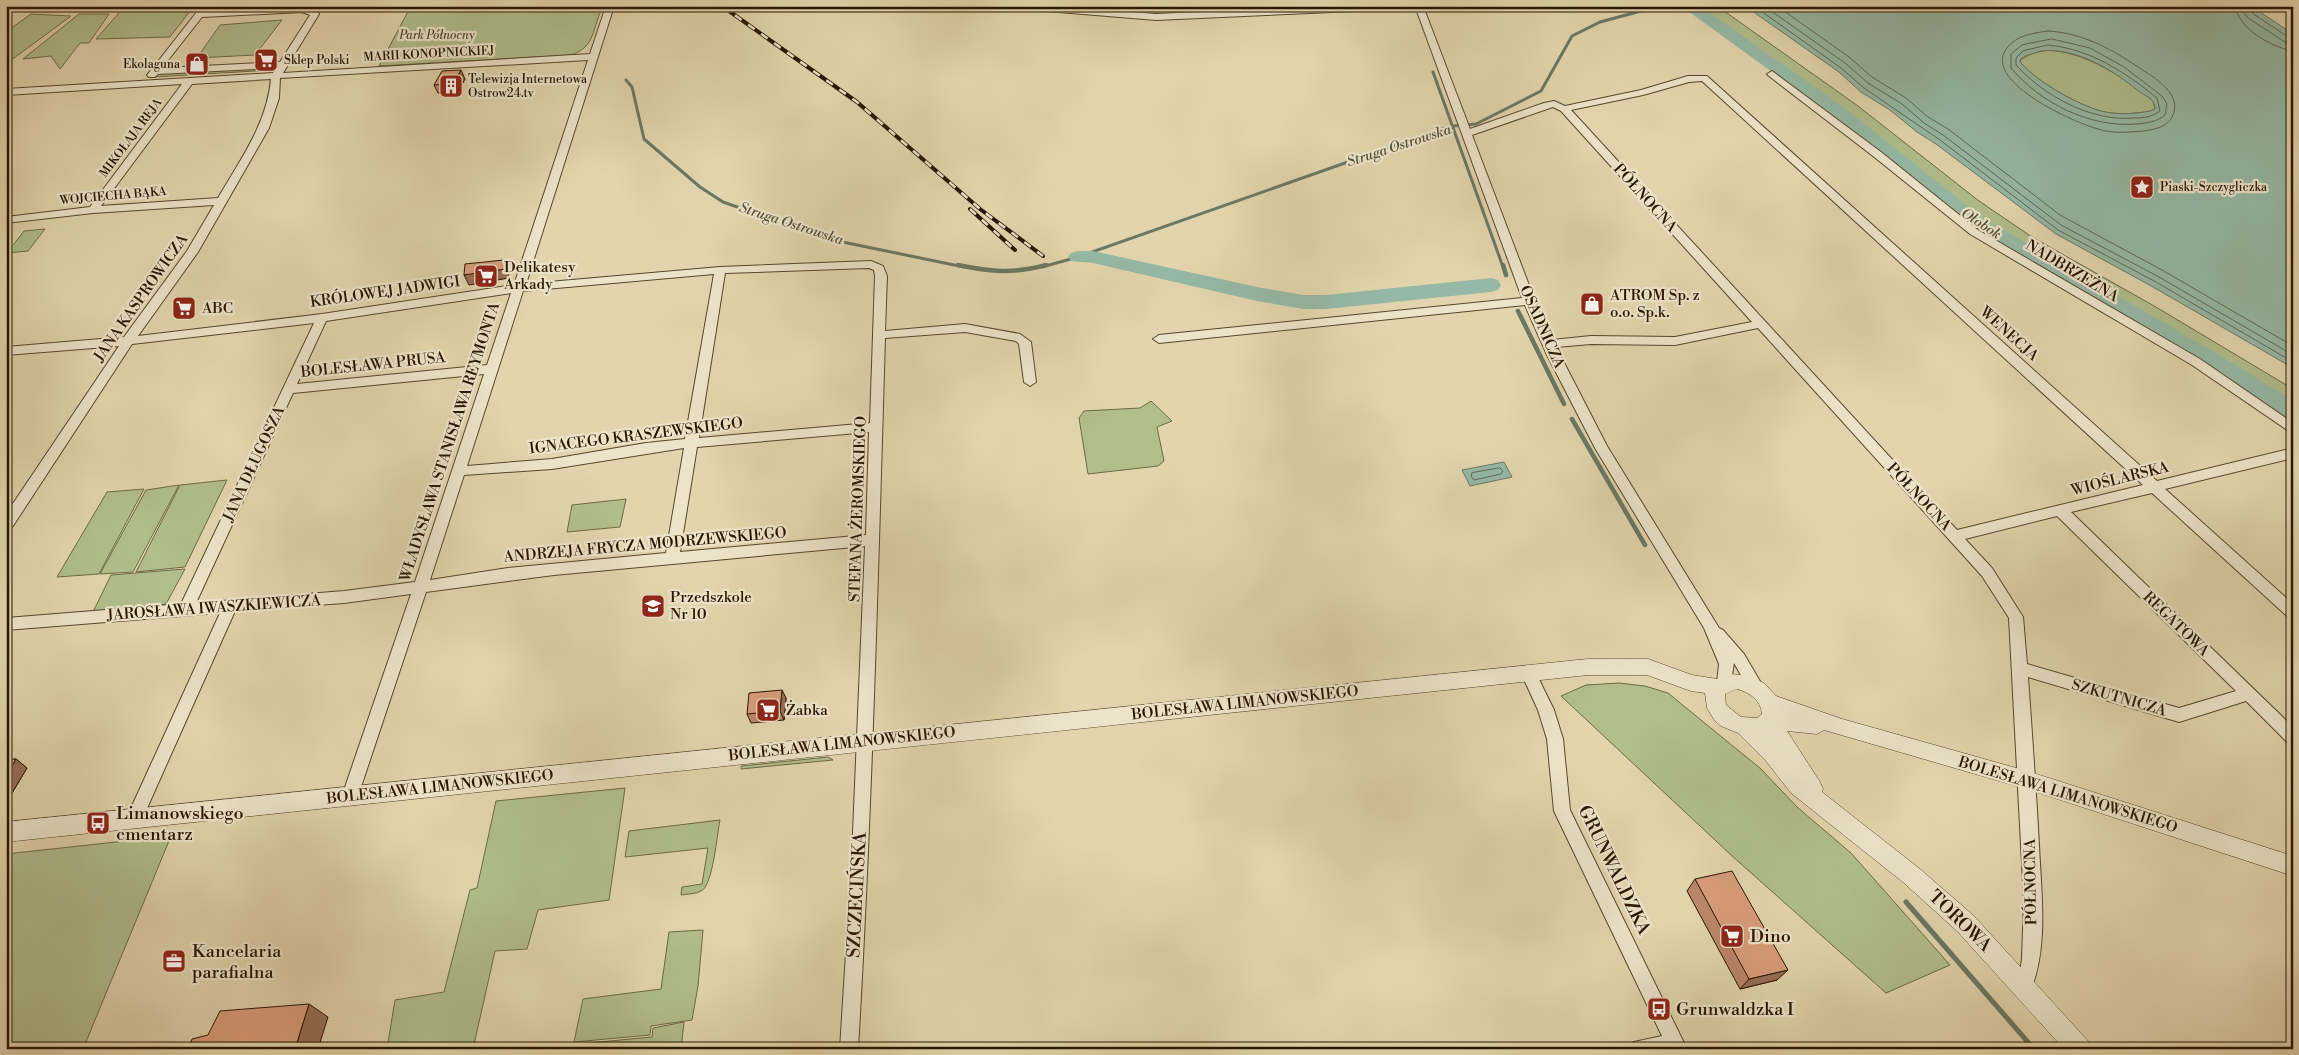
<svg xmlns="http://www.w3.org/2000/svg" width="2299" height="1055" font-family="'Libre Bodoni',serif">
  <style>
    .green { fill: #b0be8c; stroke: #6c6a46 }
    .water { fill: #95b9a6; stroke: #6a7864; fill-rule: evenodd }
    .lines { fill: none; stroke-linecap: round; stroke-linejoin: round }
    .shore { stroke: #5f6854; stroke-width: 1 }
    .stream-far2 { stroke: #6a7864; stroke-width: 3 }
    .stream-far1 { stroke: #6a7864; stroke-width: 4.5 }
    .stream { stroke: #6a7864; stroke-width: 5 }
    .river { fill: #95b9a6; fill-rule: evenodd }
    .minor-casing { stroke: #57462c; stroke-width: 2 }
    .tertiary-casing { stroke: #57462c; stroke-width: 1 }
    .minor { fill: #ece4ca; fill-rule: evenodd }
    .tertiary { fill: #ece4ca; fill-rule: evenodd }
    .rail-casing { stroke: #291601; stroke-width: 4 }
    .rail { stroke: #ece4ca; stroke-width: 2.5; stroke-dasharray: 8; stroke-linecap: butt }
    .wall { fill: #ba876a; stroke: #291601 }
    .shaded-wall { fill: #976e56; stroke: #291601 }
    .building { fill: #d89d7b; stroke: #291601 }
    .labels { text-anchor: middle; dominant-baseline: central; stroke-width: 4.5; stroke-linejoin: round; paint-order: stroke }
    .far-park-label { font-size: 12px; font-style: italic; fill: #52482b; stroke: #ece4ca }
    .far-street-label { font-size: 12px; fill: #291601; stroke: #ece4ca }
    .far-poi-label { font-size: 12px; fill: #291601; stroke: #ece4ca; text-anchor: start }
    .far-water-label { font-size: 14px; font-style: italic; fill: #4f4f3b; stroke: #ece4ca }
    .street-label { font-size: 15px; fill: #291601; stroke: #ece4ca }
    .poi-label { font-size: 15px; fill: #291601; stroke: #ece4ca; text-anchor: start }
    .near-poi-label { font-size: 18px; fill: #291601; stroke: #ece4ca; text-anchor: start }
    .near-street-label { font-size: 18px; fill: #291601; stroke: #ece4ca }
  </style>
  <rect width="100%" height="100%" fill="#e2d5ad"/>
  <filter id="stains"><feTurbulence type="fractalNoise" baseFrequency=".004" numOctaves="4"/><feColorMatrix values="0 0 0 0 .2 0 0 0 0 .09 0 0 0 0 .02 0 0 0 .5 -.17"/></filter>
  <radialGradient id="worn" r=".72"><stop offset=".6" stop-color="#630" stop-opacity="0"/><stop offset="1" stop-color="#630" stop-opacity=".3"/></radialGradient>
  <path class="green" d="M 125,6 L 194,6 L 170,37 L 96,39 Z
    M 411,6 L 603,6 C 592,28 596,47 571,55 L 379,66 Z
    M 1701,6 L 1717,6 L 1858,106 L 1979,201 L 2032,237 L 2156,307 L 2293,389 L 2293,405 L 2213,355 L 1978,220 L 1849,113 L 1709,15 L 1706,9 Z
    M 31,14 L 71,16 L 14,58 L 6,58 L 6,32 Z
    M 79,14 L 109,14 L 89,43 L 80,43 L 60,69 L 51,56 L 23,59 Z
    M 282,20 L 255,55 L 197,58 L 220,25 Z
    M 2048,50 C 2088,53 2123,77 2153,101 L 2155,109 C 2150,112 2143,112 2137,113 C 2126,114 2115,114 2105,112 C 2081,107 2037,82 2021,63 L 2020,60 L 2033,53 Z
    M 275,67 L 272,70 L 154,77 L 157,74 Z
    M 45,229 L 28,251 L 7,253 L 24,231 Z
    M 1151,401 L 1172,421 L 1157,427 L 1164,461 L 1158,466 L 1088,474 L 1079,418 L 1084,411 L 1140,408 Z
    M 227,480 L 185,567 L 136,572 L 180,485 Z
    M 179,485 L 133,572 L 100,574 L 146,490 Z
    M 144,489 L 99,574 L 57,577 L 107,492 Z
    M 626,499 L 620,527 L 567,532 L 572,505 Z
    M 185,569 L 166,604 L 93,612 L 111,575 Z
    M 1619,683 L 1645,686 L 1668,693 L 1761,769 L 1797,807 L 1851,853 L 1950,965 L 1886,993 L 1731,855 L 1561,696 L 1586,685 Z
    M 828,757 L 833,760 L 741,769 L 741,766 Z
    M 625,788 L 609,900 L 538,910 L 527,949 L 495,951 L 473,1049 L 387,1049 L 395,1000 L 444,992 L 470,890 L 477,888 L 496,801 Z
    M 720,820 C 717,834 713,886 701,891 C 696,894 687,894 681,895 L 682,887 L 702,884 L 708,848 L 625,857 L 629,831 Z
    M 171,836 L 83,1049 L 6,1049 L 6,854 Z
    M 703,930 L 698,986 L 692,1020 L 651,1026 L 650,1035 L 574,1042 L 583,999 L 661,989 L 669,932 Z
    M 684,1022 L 681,1049 L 555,1049 L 556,1046 L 652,1037 L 653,1028 Z"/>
  <path class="water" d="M 1745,6 L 2251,6 L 2293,34 L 2293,368 L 2153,287 L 2056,234 L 1936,144 L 1917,132 L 1890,110 L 1861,92 L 1839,72 ZM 2041,51 C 2075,47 2112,69 2137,90 C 2145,96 2155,98 2155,109 C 2150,112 2143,112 2137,113 C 2126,114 2115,114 2105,112 C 2081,107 2037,82 2021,63 L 2020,60 L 2025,56 Z
    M 1504,462 L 1512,477 L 1470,486 L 1462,470 Z"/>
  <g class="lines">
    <path class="shore" d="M 1754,6 L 1841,68 L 1864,88 L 1940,140 L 2058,230 L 2156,282 L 2293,362
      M 1764,6 L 1845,63 L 1868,83 L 1902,104 L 1924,123 L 1943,135 L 2061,225 L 2159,277 L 2293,355
      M 1777,6 L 1849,57 L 1872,77 L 1906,98 L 1928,117 L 1948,129 L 2060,215 L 2162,270 L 2293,346
      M 2235,6 C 2239,29 2271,47 2293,51
      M 2243,6 L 2244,13 L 2248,18 L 2285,42 L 2293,44
      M 2249,6 L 2252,13 L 2288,37 L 2293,38
      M 2048,31 C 2081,33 2108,47 2135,65 C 2150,75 2180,91 2174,112 C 2170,127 2156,129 2144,131 C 2128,132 2113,134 2098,129 C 2075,123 1986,83 2005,51 C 2013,36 2033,33 2048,31 Z
      M 2052,39 L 2090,48 L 2124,67 L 2162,96 L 2167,104 L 2165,115 C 2157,122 2147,123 2136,124 C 2091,128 2040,103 2011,68 L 2011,54 L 2022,45 Z
      M 2048,45 C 2090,49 2125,72 2157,98 L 2160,111 C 2152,117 2144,118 2134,118 C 2092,122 2044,96 2016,65 L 2016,58 L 2023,51 Z
      M 1500,468 L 1503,471 L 1501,474 L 1474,480 L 1471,476 L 1472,473 Z"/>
    <path class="stream-far2" d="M 1433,72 L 1503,267
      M 626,80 L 632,87 L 644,139 L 700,187 L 723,202 L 828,239 L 964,267
      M 1042,267 L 1078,257 L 1439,130 L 1453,126 L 1476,124 L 1541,91 L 1572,36 L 1600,22 L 1641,11 L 1690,7"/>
    <path class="stream-far1" d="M 958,265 C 992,272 1012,274 1046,265
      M 1503,265 L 1506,275
      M 1518,311 L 1564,404
      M 1572,419 L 1645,545"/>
    <path class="stream" d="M 1906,902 L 2034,1049"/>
    <path class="river" d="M 1681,6 L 1700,6 L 1846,109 L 1981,217 L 2218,354 L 2293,401 L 2293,420 L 2285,418 L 2202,364 L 1967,225 L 1834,117 Z
      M 1078,251 L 1093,251 L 1257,287 L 1303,295 L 1326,295 L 1491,278 L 1498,280 L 1501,285 L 1498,290 L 1491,292 L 1326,309 L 1303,309 L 1257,301 L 1093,263 L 1071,261 L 1068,257 L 1071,253 Z"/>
    <g class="minor-casing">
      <path id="minor" d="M 204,6 L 208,9 L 206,12 L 302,6 L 318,12 L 319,14 L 283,73 L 590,54 L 606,6 L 614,6 L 526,284 L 720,267 L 871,261 L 883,266 L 887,276 L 885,331 L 965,324 L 1020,334 L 1031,342 L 1036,382 L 1030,386 L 1024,382 L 1019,344 L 1016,341 L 965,332 L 885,338 C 878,574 872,811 858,1049 L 840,1049 L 852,856 L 865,546 L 554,575 L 426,592 L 358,796 L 356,801 L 350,803 L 344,801 L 342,796 L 411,594 L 344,603 L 235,611 L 140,824 L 134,827 L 128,824 L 126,819 L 220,613 L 6,630 L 6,618 L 181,604 L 314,323 L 132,344 L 11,529 L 6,530 L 6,514 L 119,346 L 6,355 L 6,347 L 124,337 L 187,251 L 214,205 L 93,213 L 6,223 L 6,217 L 90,207 L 182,84 L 6,95 L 6,89 L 273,73 L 276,68 L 158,74 L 155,77 L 149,77 L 147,75 L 152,69 L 196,13 ZM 302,12 L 310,15 L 280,62 L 162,68 L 202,17 ZM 588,60 L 514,285 L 322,314 L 138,336 L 198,252 L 269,128 L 279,98 L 280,78 ZM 271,79 C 267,124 240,160 218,198 L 101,206 L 192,84 ZM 869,268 L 874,270 L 875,276 L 870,423 L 699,438 L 725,273 ZM 714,274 L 685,439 L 646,443 L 552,459 L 467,466 L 523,291 ZM 511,293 L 487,365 L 297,384 L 326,321 ZM 484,374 L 415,582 L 344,591 L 196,603 L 293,393 ZM 869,432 L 866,535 L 680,552 L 697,447 ZM 684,448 L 666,553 L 508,568 L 430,580 L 464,475 L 552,469 Z
        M 1018,6 L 1057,6 L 1156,14 L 1336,6 L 1404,6 L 1400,9 L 1156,20 L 1022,9 Z
        M 1415,6 L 1423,6 L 1470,129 L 1544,103 L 1554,101 L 1565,106 L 1641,90 L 1688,76 L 1707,76 L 2157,481 L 2293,448 L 2293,458 L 2165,489 L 2293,604 L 2293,619 L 2288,617 L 2152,493 L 2071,512 L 2293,727 L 2293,744 L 2287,742 L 2246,701 L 2179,722 L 2028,677 C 2032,733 2036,789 2039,845 C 2041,892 2049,947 2030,992 L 2024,995 L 2018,992 L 2015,986 L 2020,973 L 2022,958 L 2024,901 L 2009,618 L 1982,576 L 1758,328 L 1675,345 L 1591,344 L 1556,347 L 1607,446 L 1719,628 L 1723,630 L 1744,654 L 1764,688 L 1761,693 L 1756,694 L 1751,693 L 1734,663 L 1730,688 L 1725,689 L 1720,688 L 1717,683 L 1719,664 L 1704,628 L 1595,448 L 1547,355 L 1525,305 L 1159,343 L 1153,339 L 1159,335 L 1522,298 ZM 1702,81 L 2143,485 L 1957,530 L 1571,110 L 1643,95 L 1689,82 ZM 1553,107 L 1561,111 L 1752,322 L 1675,337 L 1591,336 L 1552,340 L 1535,301 L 1472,135 ZM 2057,516 L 2236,691 L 2179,708 L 2027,664 L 2023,617 L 1992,568 L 1965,539 Z
        M 1772,71 L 1881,152 L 1978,230 L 2200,359 L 2293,423 L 2293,434 L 2192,365 L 1970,234 L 1873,156 L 1769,76 L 1767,74 Z
        M 1529,667 L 1534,669 L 1554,710 L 1563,739 L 1570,810 L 1687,1049 L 1632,1049 L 1634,1042 L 1662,1036 L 1554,811 L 1547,739 L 1538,710 L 1521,673 L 1524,669 Z"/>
    </g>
    <g class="tertiary-casing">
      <path id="tertiary" d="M 1588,659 L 1648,659 L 1692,675 L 1717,679 L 1728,674 L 1744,675 L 1764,683 L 1776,696 L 1842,719 L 2027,771 L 2293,856 L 2293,876 L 2027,789 L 1824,730 L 1817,734 L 1787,731 L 1820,782 L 1823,789 L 1822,792 L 1920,869 L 1974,916 L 2088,1041 L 2092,1049 L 2064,1049 L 1958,932 L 1904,883 L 1791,793 L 1766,761 L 1738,733 L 1721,726 L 1715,721 L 1707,708 L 1705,693 L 1691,691 L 1647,675 L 1588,675 L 6,842 L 6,822 ZM 1737,689 C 1749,692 1761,700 1762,714 L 1757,718 L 1741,717 L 1726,705 L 1725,694 Z"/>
    </g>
    <use href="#minor" class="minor"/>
    <use href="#tertiary" class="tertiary"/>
    <g class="rail-casing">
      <path id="rail" d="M 722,6 L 857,102 L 980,209 L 1043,256
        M 970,209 L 1015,250"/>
    </g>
    <use href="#rail" class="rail"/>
  </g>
  <path class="wall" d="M 465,79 L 457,93 L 438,93 L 434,85 Z
    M 786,698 L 784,720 L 751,723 L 747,714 Z
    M 16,759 L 27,768 L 12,793 L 6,794 L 6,760 Z
    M 1695,879 L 1777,980 L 1740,989 L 1687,891 Z"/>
  <path class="shaded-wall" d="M 461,70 L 465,79 L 457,93 L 453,84 Z
    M 8,170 L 12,175 L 6,181 L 6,172 Z
    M 504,260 L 508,270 L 509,278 L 469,285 L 464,275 Z
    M 782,690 L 786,698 L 784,720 L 780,711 Z
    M 16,759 L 27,768 L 12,793 L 6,789 L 6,776 Z
    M 1788,970 L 1777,980 L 1740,989 L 1749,979 Z
    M 309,1004 L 328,1017 L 318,1049 L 295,1049 Z"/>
  <path class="building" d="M 461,70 L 453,84 L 434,85 L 442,71 Z
    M 504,260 L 505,269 L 464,275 L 465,264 Z
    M 782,690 L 780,711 L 747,714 L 749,693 Z
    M 16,759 L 6,776 L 6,760 Z
    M 1732,871 L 1788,970 L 1749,979 L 1695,879 Z
    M 309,1004 L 295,1049 L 189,1049 L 192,1039 L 208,1035 L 220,1011 Z"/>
  <defs>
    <g id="supermarket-square" transform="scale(1.25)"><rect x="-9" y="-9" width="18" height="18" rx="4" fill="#8f2418" stroke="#ece4ca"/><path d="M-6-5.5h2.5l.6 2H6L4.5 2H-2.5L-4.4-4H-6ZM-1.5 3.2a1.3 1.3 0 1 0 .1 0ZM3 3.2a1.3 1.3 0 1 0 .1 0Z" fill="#fff"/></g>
    <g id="shop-square" transform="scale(1.25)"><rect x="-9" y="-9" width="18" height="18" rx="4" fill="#8f2418" stroke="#ece4ca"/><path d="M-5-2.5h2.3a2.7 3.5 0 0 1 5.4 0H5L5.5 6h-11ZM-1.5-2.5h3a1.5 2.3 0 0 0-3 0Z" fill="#fff"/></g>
    <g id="building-square" transform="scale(1.25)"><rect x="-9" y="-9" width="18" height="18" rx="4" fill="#8f2418" stroke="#ece4ca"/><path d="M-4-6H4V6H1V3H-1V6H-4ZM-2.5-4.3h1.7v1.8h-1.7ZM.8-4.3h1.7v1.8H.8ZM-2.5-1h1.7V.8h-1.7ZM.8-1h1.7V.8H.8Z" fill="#fff"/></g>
    <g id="sight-square" transform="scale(1.25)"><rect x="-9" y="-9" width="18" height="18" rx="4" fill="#8f2418" stroke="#ece4ca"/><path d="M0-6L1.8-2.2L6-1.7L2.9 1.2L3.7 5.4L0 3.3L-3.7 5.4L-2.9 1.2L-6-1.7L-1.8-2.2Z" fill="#fff"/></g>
    <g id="school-square" transform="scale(1.25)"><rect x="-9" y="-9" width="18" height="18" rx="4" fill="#8f2418" stroke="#ece4ca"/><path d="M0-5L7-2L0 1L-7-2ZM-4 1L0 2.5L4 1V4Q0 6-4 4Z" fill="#fff"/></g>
    <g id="bus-square" transform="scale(1.25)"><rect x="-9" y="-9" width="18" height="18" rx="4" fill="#8f2418" stroke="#ece4ca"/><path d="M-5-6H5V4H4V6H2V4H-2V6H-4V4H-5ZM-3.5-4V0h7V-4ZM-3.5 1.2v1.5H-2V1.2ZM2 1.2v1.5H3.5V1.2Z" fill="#fff"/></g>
    <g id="office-square" transform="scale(1.25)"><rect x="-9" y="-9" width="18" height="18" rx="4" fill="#8f2418" stroke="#ece4ca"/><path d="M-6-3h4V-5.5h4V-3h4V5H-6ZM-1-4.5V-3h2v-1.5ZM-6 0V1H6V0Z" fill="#fff"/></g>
  </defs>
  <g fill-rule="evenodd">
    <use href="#supermarket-square" x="266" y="60"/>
    <use href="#shop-square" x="197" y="64"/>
    <use href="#building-square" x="451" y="86"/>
    <use href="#sight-square" x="2142" y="187"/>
    <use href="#supermarket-square" x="486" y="276"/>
    <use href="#shop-square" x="1592" y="304"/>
    <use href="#supermarket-square" x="184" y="308"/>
    <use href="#school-square" x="653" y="606"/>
    <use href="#supermarket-square" x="768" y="710"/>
    <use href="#bus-square" x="98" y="823"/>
    <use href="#supermarket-square" x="1732" y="936"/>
    <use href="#office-square" x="174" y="961"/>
    <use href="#bus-square" x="1659" y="1009"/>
  </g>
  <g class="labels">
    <g class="far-park-label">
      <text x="437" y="35">Park Północny</text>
    </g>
    <g class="far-street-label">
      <text transform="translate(429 54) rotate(-3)">MARII KONOPNICKIEJ</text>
      <text transform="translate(131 138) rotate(-53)">MIKOŁAJA REJA</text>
      <text transform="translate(113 196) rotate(-5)">WOJCIECHA BĄKA</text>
    </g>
    <g class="far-poi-label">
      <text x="284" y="60">Sklep Polski</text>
      <text x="180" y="64" text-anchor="end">Ekolaguna</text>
      <text x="468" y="79">Telewizja Internetowa<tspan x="468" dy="14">Ostrow24.tv</tspan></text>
      <text x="2160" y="187">Piaski-Szczygliczka</text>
    </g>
    <g class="far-water-label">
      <text transform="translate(1399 146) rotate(-18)">Struga Ostrowska</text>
      <text transform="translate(791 224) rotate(18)">Struga Ostrowska</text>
      <text transform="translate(1981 224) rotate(33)">Ołobok</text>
    </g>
    <g class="street-label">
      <text transform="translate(1645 198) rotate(48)">PÓŁNOCNA</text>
      <text transform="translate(2072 271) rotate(31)">NADBRZEŻNA</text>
      <text transform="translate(385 292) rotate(-8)">KRÓLOWEJ JADWIGI</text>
      <text transform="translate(141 298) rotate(-55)">JANA KASPROWICZA</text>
      <text transform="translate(1542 327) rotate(66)">OSADNICZA</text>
      <text transform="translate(2009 334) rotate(42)">WENECJA</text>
      <text transform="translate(373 365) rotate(-6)">BOLESŁAWA PRUSA</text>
      <text transform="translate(636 436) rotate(-7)">IGNACEGO KRASZEWSKIEGO</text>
      <text transform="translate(450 442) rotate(-72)">WŁADYSŁAWA STANISŁAWA REYMONTA</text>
      <text transform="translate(254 464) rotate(-65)">JANA DŁUGOSZA</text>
      <text transform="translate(2120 479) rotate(-14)">WIOŚLARSKA</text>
      <text transform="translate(1919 497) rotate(47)">PÓŁNOCNA</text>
      <text transform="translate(858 509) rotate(-88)">STEFANA ŻEROMSKIEGO</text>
      <text transform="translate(645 545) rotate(-5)">ANDRZEJA FRYCZA MODRZEWSKIEGO</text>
      <text transform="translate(214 608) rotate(-4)">JAROSŁAWA IWASZKIEWICZA</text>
      <text transform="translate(2176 624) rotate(44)">REGATOWA</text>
      <text transform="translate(2119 698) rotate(16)">SZKUTNICZA</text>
      <text transform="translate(1245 703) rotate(-6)">BOLESŁAWA LIMANOWSKIEGO</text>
      <text transform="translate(842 744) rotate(-6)">BOLESŁAWA LIMANOWSKIEGO</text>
      <text transform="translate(440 787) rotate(-6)">BOLESŁAWA LIMANOWSKIEGO</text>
      <text transform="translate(2068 795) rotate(17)">BOLESŁAWA LIMANOWSKIEGO</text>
      <text transform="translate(2031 882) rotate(-91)">PÓŁNOCNA</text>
    </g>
    <g class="poi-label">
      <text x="504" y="267">Delikatesy<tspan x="504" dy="17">Arkady</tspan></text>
      <text x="1610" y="295">ATROM Sp. z<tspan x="1610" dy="17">o.o. Sp.k.</tspan></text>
      <text x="202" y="308">ABC</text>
      <text x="670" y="597">Przedszkole<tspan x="670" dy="17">Nr 10</tspan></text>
      <text x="786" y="710">Żabka</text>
    </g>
    <g class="near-poi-label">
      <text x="116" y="813">Limanowskiego<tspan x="116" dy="21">cmentarz</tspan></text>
      <text x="1750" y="936">Dino</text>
      <text x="192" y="951">Kancelaria<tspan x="192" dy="21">parafialna</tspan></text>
      <text x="1676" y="1009">Grunwaldzka I</text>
    </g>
    <g class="near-street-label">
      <text transform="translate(1614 870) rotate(64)">GRUNWALDZKA</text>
      <text transform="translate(857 895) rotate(-87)">SZCZECIŃSKA</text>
      <text transform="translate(1960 921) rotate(44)">TOROWA</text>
    </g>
  </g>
  <rect width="2299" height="1055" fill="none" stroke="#e2d5ad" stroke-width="25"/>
  <rect x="8" y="8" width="2284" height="1040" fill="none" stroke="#291601" stroke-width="2.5"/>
  <rect x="12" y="12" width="2274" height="1030" fill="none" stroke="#291601"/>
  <rect width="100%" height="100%" filter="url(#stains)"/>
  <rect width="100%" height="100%" fill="url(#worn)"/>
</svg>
